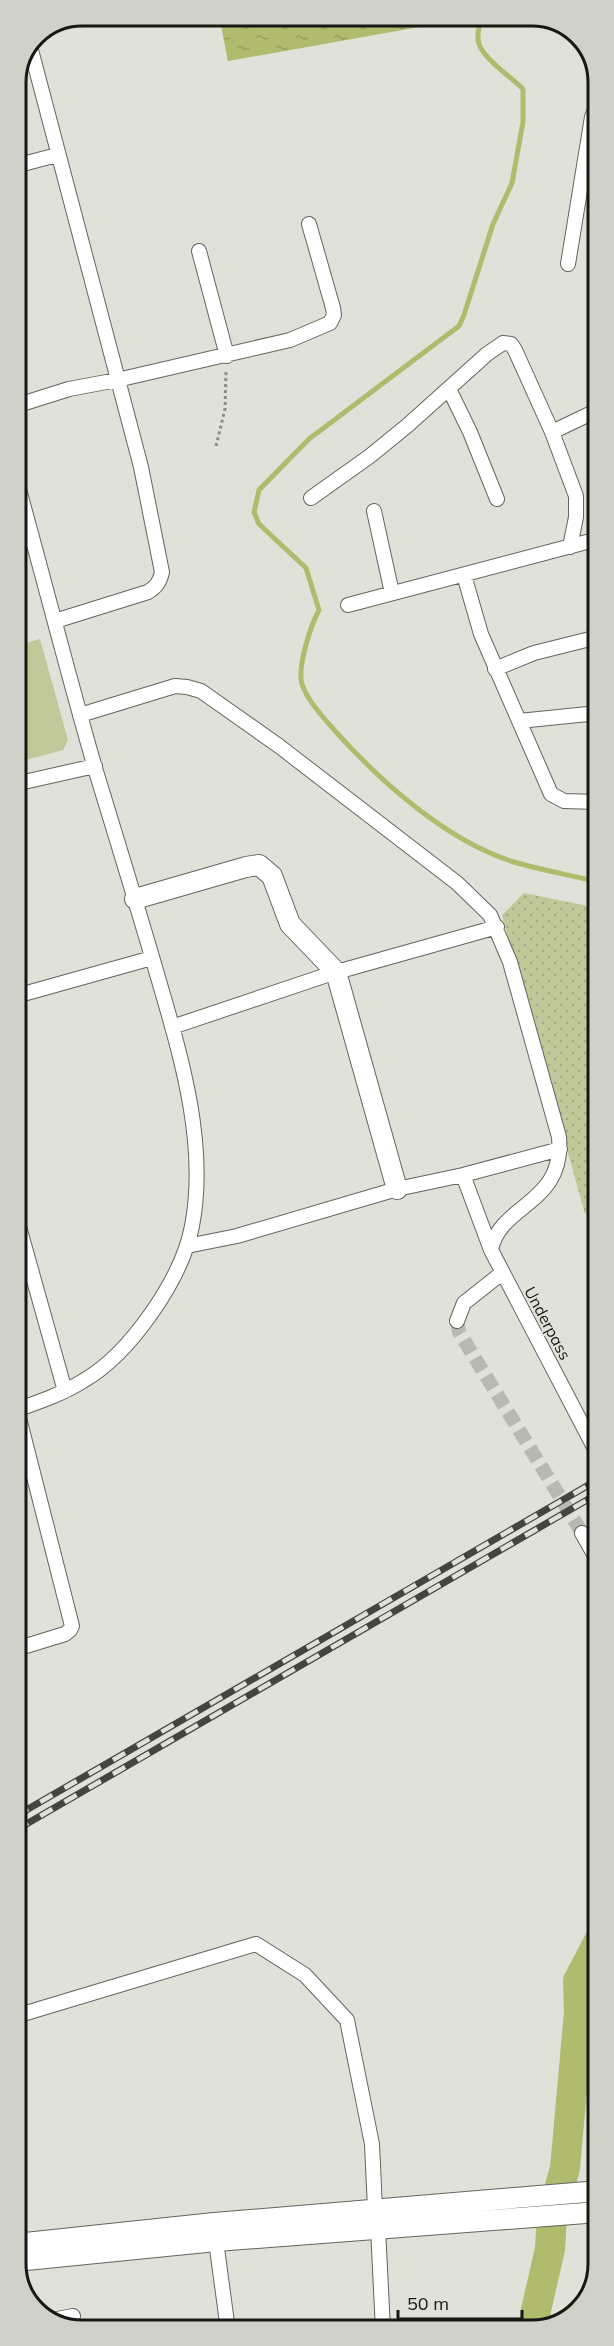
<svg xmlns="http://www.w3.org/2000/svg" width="614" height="2346" font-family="Mulish,sans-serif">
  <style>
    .built { fill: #d5d8c7 }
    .green { fill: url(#green-dots) }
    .pitch { fill: #c1c899 }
    .water { fill: url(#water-ripples) }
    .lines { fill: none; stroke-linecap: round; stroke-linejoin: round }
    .stream { stroke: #b1bb6d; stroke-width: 5 }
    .river { stroke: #b1bb6d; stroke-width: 30 }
    .street-tunnel { stroke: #b8b9b2; stroke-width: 14; stroke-dasharray: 14 7; stroke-linecap: butt }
    .street-casing { stroke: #63655d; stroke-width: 16 }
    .secondary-casing { stroke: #63655d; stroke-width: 22 }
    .path { stroke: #8c8d87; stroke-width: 3; stroke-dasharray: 3 3; stroke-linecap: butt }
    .street { stroke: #fff; stroke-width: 14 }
    .secondary { stroke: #fff; stroke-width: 20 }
    .rail-casing { stroke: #444540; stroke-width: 7 }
    .rail { stroke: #e0e2d9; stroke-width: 4.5; stroke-dasharray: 14; stroke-linecap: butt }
    .labels { text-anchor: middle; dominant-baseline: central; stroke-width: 4.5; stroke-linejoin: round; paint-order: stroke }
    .street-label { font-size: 16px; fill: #171714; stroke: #e0e2d9 }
    .rim { fill: none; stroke: #171714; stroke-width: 3 }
  </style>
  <defs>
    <pattern id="green-dots" width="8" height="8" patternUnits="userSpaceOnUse" patternTransform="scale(1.5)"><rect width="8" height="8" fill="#c1c899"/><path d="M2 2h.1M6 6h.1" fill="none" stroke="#a5ab83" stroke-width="1.8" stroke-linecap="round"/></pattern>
    <pattern id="water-ripples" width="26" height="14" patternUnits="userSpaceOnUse" patternTransform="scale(1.5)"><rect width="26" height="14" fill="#b1bb6d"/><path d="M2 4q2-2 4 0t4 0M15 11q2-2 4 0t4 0" fill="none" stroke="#98a05e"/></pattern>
  </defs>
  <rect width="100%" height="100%" fill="#e0e2d9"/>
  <path class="built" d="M 599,2260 L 599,2265 L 590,2292 L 589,2265 Z"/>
  <path class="green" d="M 524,893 L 598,908 L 598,1206 L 585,1214 L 502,915 Z"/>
  <path class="pitch" d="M 15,606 L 26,643 L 40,639 L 68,740 L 63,750 L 15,763 Z"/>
  <path class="water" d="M 219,15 L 423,15 L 425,26 L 228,61 Z"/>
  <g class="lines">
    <path class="stream" d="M 483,15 C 480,24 476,34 479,44 C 484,59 511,77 523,89 L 523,122 L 512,183 L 493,224 L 464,315 L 459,326 L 309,439 L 259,490 L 254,512 L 259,524 L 306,568 L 319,610 C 311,625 297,667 302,684 C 308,702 324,718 336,732 C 382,783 447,841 514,862 C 541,870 570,875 598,882"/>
    <path class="river" d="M 535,2330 L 536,2310 L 550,2249 L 552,2216 L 565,2168 L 579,2012 L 578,1981 L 599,1941"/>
    <path class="street-tunnel" d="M 457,1321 L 459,1332 L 582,1533"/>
    <g class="street-casing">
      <path id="street" d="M 30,46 L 141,467 L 162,572 C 160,582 156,587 148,592 L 55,621
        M 15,166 L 57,155
        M 199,251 L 227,356
        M 568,264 L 592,117 L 598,103
        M 449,389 L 470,432 L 497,499
        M 15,406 L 69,389 L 117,380 L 290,340 L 330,323 L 334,315 L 333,308 L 309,224
        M 552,432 L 576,496 L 576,517 L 570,547
        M 15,475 C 42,572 67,671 95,768 C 116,837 137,905 157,974 C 180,1053 208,1143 192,1226 C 182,1279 130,1354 83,1381 C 62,1394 39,1402 16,1410
        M 311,498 L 370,456 L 408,425 L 487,354 L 503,343 L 511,344 L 515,350 L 552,432 L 598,410
        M 374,511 L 392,593
        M 464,575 L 481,634 L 551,794 L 564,801 L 598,802
        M 348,605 L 598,539
        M 495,669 L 534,653 L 598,637
        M 80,715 L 175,686 L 187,687 L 201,691 L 279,746 L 457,883 L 490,915 L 510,962 L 559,1137 C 565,1205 500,1203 491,1250 L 595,1449
        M 519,721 L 598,713
        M 15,784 L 95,766
        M 16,996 L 152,958
        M 172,1027 L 333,973 L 497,927
        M 463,1175 L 491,1250
        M 16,1216 L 65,1391
        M 187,1246 L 237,1236 L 397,1189 L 463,1175 L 560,1149
        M 457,1321 L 464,1303 L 502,1273
        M 582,1533 L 599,1563
        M 16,1649 L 65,1634 L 70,1630 L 72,1626 L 17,1410
        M 16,2016 L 256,1944 L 305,1975 L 347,2020 L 372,2144 L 375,2209
        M 378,2228 L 383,2330
        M 216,2241 L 228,2330
        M 52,2320 L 73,2316"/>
    </g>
    <g class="secondary-casing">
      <path id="secondary" d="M 135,899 L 246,867 L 259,865 L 272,876 L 290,924 L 336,972 L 397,1189
        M 16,2244 L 214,2223 L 599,2191
        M 16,2261 L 216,2241 L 599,2212"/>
    </g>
    <path class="path" d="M 216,446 L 225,409 L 226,371"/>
    <use href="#street" class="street"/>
    <use href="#secondary" class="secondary"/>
    <g class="rail-casing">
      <path id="rail" d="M 16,1816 L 599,1479
        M 16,1830 L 599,1493"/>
    </g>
    <use href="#rail" class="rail"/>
  </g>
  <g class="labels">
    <g class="street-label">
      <text transform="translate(548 1323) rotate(62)">Underpass</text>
    </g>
  </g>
  <path d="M0 0H614V2346H0ZM82 26H532A56 56 0 0 1 588 82V2264A56 56 0 0 1 532 2320H82A56 56 0 0 1 26 2264V82A56 56 0 0 1 82 26Z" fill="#d0d2c9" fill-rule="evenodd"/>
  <path class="rim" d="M82 26H532A56 56 0 0 1 588 82V2264A56 56 0 0 1 532 2320H82A56 56 0 0 1 26 2264V82A56 56 0 0 1 82 26Z"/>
  <path d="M398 2310v9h124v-9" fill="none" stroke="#171714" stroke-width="3"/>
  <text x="407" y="2310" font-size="18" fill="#171714" stroke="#e0e2d9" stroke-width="4.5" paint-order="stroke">50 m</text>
</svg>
